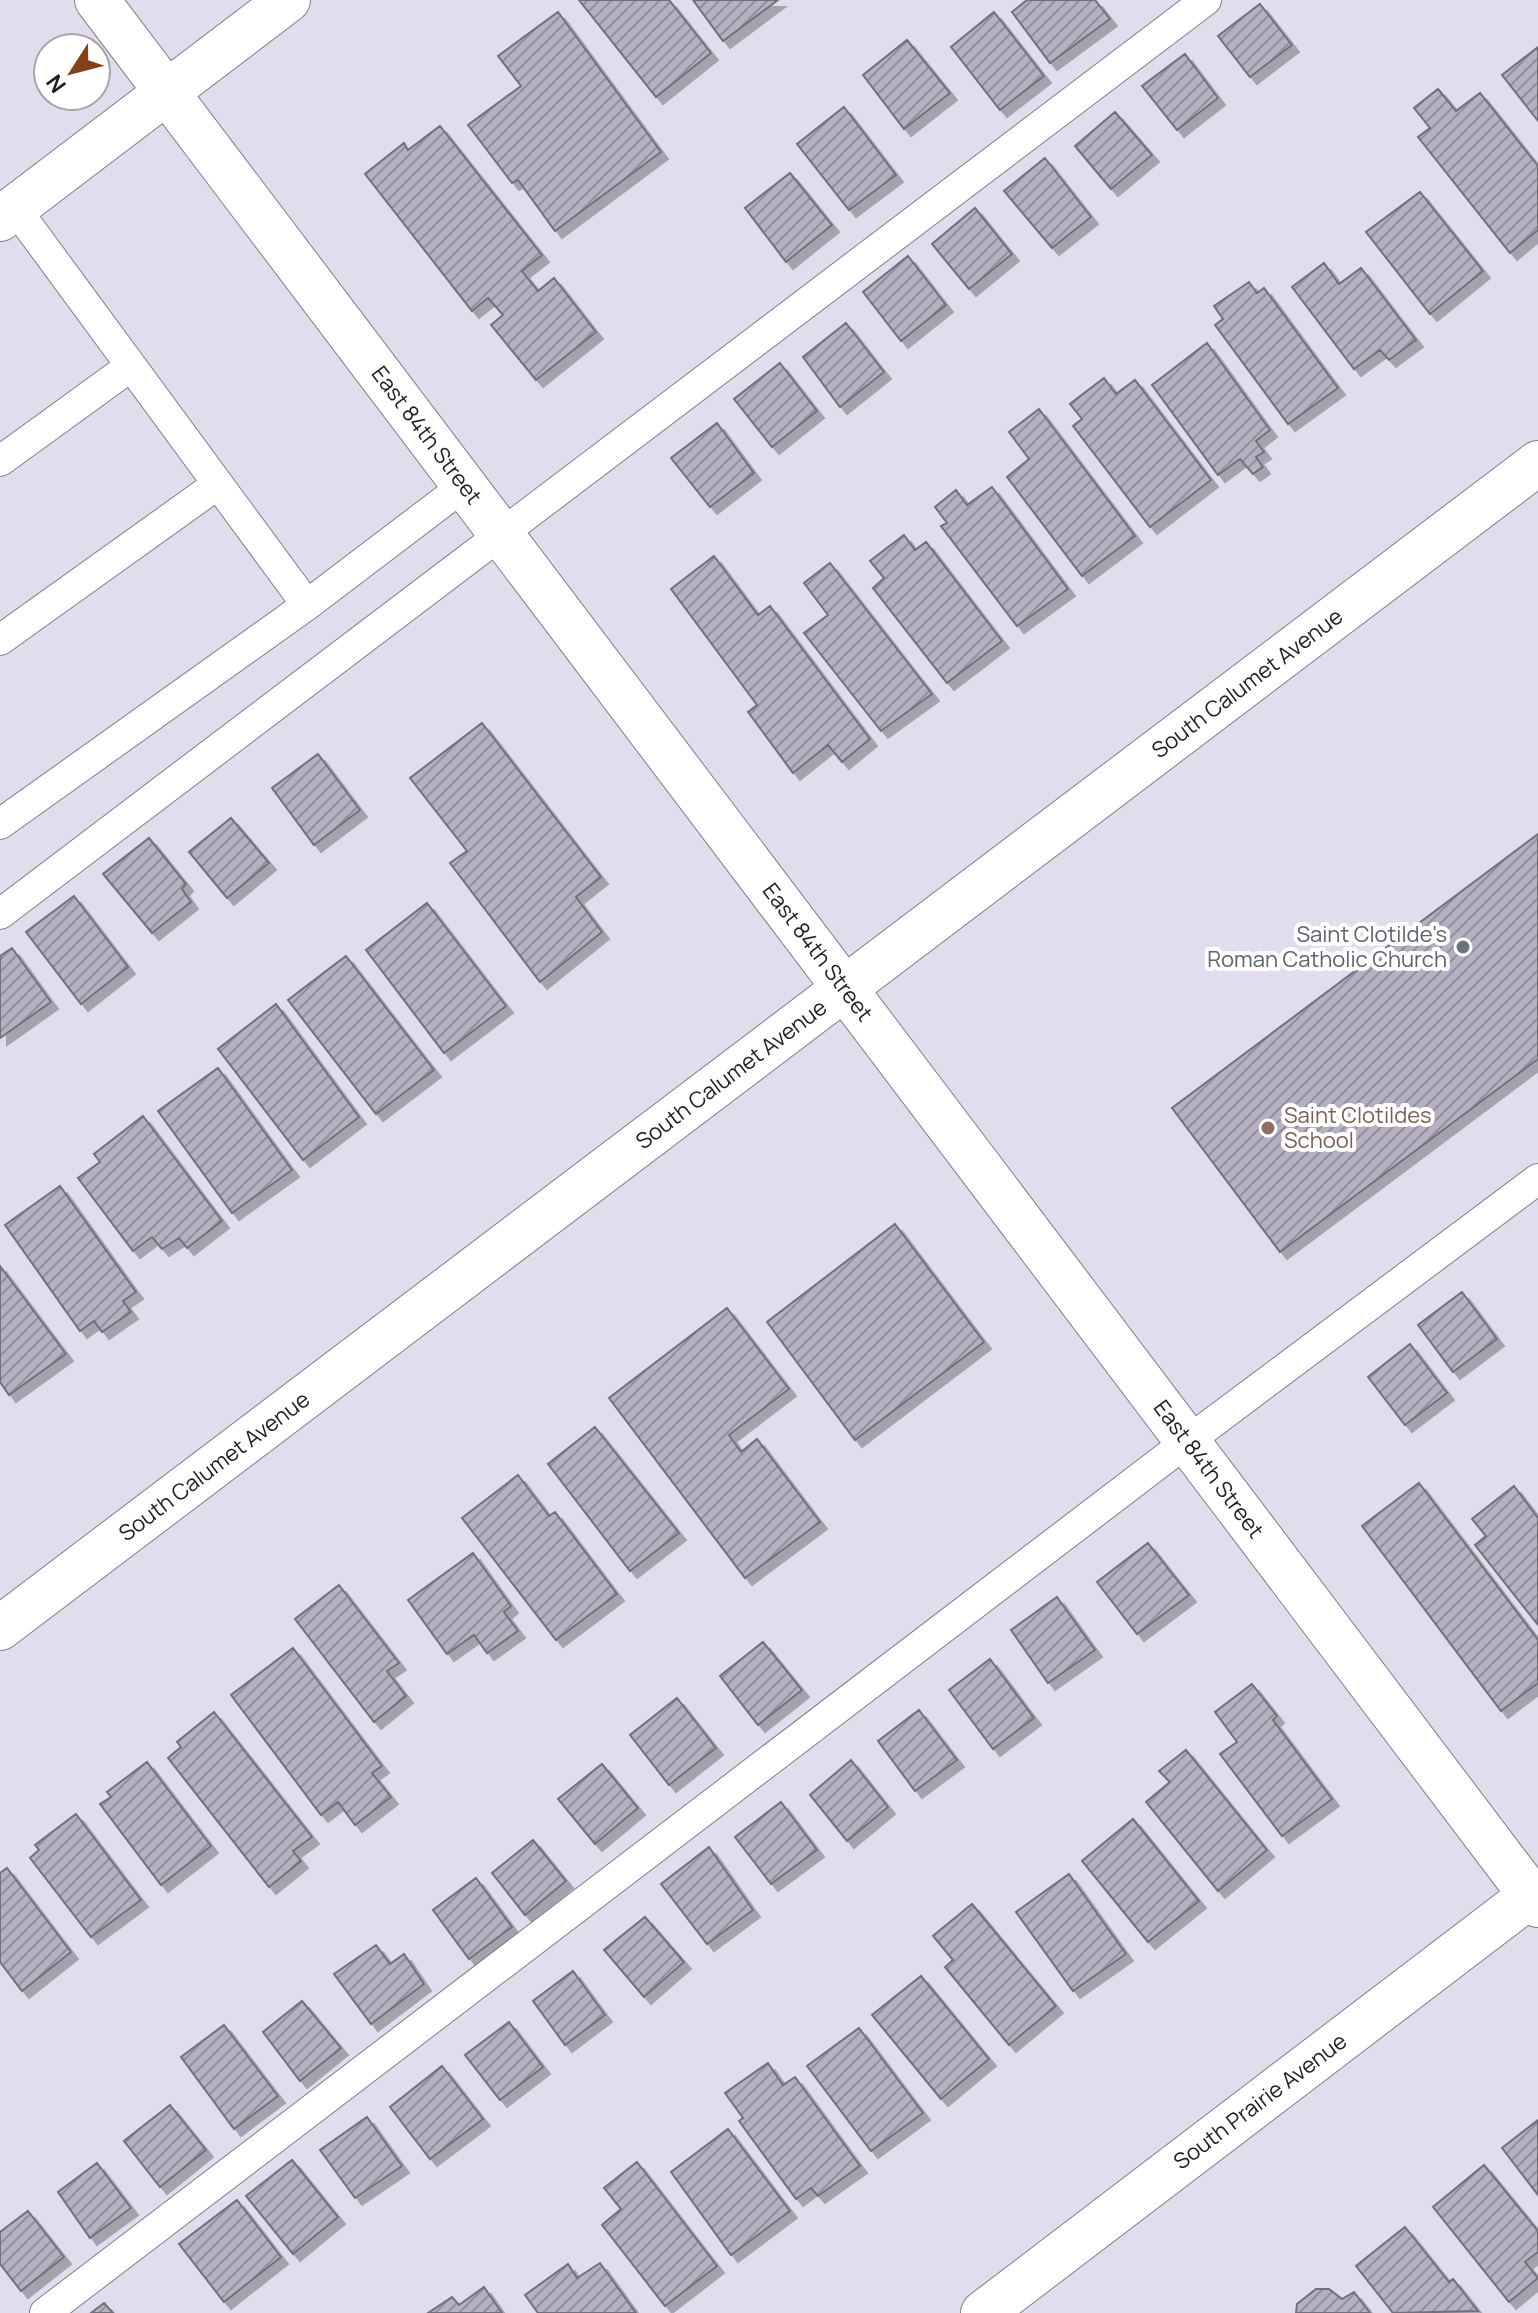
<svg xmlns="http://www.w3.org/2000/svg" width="1538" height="2313" font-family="Manrope,sans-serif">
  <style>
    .building { fill: url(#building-hatch); stroke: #736f7d; stroke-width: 2; filter: url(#shadow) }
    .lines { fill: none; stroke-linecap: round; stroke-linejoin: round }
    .service-casing { stroke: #817d8c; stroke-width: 32 }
    .minor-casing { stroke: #817d8c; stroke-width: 46 }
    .tertiary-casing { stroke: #817d8c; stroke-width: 46 }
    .service { stroke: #fff; stroke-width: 30 }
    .minor { stroke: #fff; stroke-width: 44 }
    .tertiary { stroke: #fff; stroke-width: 44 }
    .worship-dot { fill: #6b7280; stroke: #fff; stroke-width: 3 }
    .education-dot { fill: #8d6e63; stroke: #fff; stroke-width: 3 }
    .labels { text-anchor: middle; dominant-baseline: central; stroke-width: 8; stroke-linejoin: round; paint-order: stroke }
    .street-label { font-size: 22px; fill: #201e24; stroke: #fff }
    .worship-label { font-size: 22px; fill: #5b616d; stroke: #fff; text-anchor: end }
    .education-label { font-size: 22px; fill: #785e54; stroke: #fff; text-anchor: start }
  </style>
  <defs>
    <pattern id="building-hatch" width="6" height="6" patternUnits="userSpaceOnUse" patternTransform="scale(2)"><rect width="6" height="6" fill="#b5b1c0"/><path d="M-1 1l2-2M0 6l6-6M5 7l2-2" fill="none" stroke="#938f9c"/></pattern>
    <filter id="shadow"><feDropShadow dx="7" dy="7" stdDeviation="0" flood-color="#0004"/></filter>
  </defs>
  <rect width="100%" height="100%" fill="#e1dded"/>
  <path class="building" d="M 579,0 L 669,0 L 711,53 L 656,97 Z
    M 693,0 L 778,0 L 723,41 Z
    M 1027,0 L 1095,0 L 1110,19 L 1050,63 L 1012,12 Z
    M 1260,4 L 1292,45 L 1250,77 L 1218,36 Z
    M 558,12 L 661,152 L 555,231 L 518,180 L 512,183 L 468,125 L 521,86 L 498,56 Z
    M 994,12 L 1044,76 L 1000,110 L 951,47 Z
    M 907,40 L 950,93 L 904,129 L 863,75 Z
    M 1538,47 L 1538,121 L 1502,75 Z
    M 1185,54 L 1218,98 L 1177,130 L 1142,86 Z
    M 1438,89 L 1456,111 L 1480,93 L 1538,166 L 1538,230 L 1510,253 L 1418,137 L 1430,128 L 1414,108 Z
    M 844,107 L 896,175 L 849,210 L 797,144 Z
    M 1115,112 L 1152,155 L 1111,189 L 1075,146 Z
    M 440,126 L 542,255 L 522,271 L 538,291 L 554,278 L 596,332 L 536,380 L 491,325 L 503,315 L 488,298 L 472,311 L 365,174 L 404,143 L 408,150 Z
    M 1045,158 L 1091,217 L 1052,248 L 1004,191 Z
    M 790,173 L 832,225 L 786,262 L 745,208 Z
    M 1420,192 L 1483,271 L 1430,314 L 1366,232 Z
    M 975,208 L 1012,254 L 969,289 L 932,244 Z
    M 908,256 L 946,305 L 901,341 L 863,292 Z
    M 1324,263 L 1339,284 L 1361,268 L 1416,340 L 1389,360 L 1380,350 L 1354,369 L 1292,287 Z
    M 1249,282 L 1257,293 L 1264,288 L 1338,388 L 1288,424 L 1215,325 L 1223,319 L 1214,306 Z
    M 846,323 L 884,372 L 840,407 L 803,357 Z
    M 1207,343 L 1270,430 L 1256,441 L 1264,452 L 1256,457 L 1263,467 L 1253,474 L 1240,459 L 1218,475 L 1152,385 Z
    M 780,363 L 817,411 L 772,447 L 734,399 Z
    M 1104,378 L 1116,394 L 1135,380 L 1211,480 L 1150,527 L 1073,426 L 1082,419 L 1070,404 Z
    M 1039,409 L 1135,536 L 1082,576 L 1007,477 L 1029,459 L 1009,432 Z
    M 717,423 L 754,473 L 710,507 L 671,458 Z
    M 992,487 L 1068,589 L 1017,626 L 941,526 L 947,523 L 935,507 L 956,490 L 967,505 Z
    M 904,535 L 915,550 L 926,542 L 1002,641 L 947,683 L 873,588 L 884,578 L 870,561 Z
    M 714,556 L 758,615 L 770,606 L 870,739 L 842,762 L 828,745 L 793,773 L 748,712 L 757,705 L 671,589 Z
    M 830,563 L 932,694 L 881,731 L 804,633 L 828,615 L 804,583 Z
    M 482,723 L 601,877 L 576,897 L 602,932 L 540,982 L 450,863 L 467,851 L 410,778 Z
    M 318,754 L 360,810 L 314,845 L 272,788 Z
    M 231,818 L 269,863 L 227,898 L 189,852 Z
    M 1538,834 L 1538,1059 L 1280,1252 L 1172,1108 Z
    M 149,838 L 186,884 L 182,889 L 191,902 L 152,933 L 103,874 Z
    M 74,896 L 128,967 L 81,1004 L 26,932 Z
    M 427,903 L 506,1006 L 444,1053 L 366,950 Z
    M 12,948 L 51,1002 L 0,1038 L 0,956 Z
    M 346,956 L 434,1070 L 376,1114 L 288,1000 Z
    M 276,1004 L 359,1117 L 303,1160 L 218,1049 Z
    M 218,1068 L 292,1170 L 232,1213 L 158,1111 Z
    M 143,1116 L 222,1221 L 187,1248 L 179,1238 L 162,1249 L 152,1237 L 133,1251 L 78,1178 L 100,1162 L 94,1154 Z
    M 60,1186 L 136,1292 L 123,1301 L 131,1312 L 102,1332 L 94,1321 L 80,1331 L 5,1225 Z
    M 895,1224 L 984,1342 L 855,1440 L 767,1322 Z
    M 0,1266 L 66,1354 L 9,1395 L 0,1382 Z
    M 1462,1292 L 1497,1339 L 1453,1372 L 1418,1325 Z
    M 727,1308 L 789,1389 L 729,1435 L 741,1452 L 757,1439 L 820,1522 L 745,1578 L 609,1398 Z
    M 1410,1344 L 1447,1393 L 1405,1425 L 1368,1377 Z
    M 595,1427 L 679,1533 L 630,1571 L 548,1464 Z
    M 518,1475 L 549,1516 L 555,1512 L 617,1594 L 556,1640 L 462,1518 Z
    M 1419,1483 L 1538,1640 L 1538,1683 L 1501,1711 L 1362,1526 Z
    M 1514,1486 L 1538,1518 L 1538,1625 L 1475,1545 L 1486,1536 L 1472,1519 Z
    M 1148,1543 L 1189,1595 L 1137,1634 L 1097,1582 Z
    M 473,1553 L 511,1606 L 504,1612 L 518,1631 L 487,1653 L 474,1635 L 447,1654 L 408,1600 Z
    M 339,1585 L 399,1663 L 387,1671 L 406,1696 L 374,1722 L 295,1619 Z
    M 1057,1597 L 1095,1650 L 1048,1683 L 1011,1630 Z
    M 763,1642 L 802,1690 L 758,1725 L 720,1676 Z
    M 293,1648 L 382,1766 L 372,1773 L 391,1797 L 355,1825 L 338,1802 L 321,1815 L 231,1695 Z
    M 990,1659 L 1034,1718 L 993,1749 L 949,1690 Z
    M 1252,1684 L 1277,1716 L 1273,1720 L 1332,1799 L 1282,1836 L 1220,1754 L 1237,1742 L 1215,1712 Z
    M 677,1698 L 716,1748 L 669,1785 L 630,1735 Z
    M 919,1710 L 957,1760 L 915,1791 L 878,1741 Z
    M 214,1712 L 312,1837 L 293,1851 L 301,1861 L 269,1887 L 168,1758 L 181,1747 L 177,1742 Z
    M 1186,1750 L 1267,1850 L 1218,1891 L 1146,1802 L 1170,1782 L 1159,1771 Z
    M 851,1760 L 888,1807 L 847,1841 L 810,1795 Z
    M 147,1762 L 211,1846 L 161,1885 L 100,1804 L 111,1797 L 107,1792 Z
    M 602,1764 L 638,1808 L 595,1844 L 558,1799 Z
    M 781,1802 L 817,1850 L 771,1884 L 735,1837 Z
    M 76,1814 L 141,1900 L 91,1937 L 30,1858 L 39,1850 L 35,1845 Z
    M 1133,1819 L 1199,1901 L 1148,1942 L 1082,1861 Z
    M 533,1840 L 566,1881 L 525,1915 L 492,1873 Z
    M 709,1847 L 753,1910 L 707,1944 L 661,1884 Z
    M 7,1868 L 71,1952 L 22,1991 L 0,1962 L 0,1873 Z
    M 1069,1874 L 1126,1954 L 1073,1991 L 1016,1912 Z
    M 476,1878 L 512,1927 L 469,1959 L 433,1910 Z
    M 972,1904 L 1056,2006 L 1009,2045 L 945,1967 L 953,1960 L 933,1936 Z
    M 645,1917 L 684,1962 L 644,1997 L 604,1950 Z
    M 376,1945 L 390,1964 L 404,1954 L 424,1984 L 371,2024 L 334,1974 Z
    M 573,1971 L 605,2015 L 565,2045 L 533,2001 Z
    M 921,1976 L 989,2059 L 941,2099 L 872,2015 Z
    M 302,2001 L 341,2048 L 300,2081 L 263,2032 Z
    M 509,2022 L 543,2067 L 500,2100 L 465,2055 Z
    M 224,2025 L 278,2096 L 234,2129 L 181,2057 Z
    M 859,2028 L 923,2113 L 871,2151 L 807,2066 Z
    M 768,2063 L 783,2085 L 795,2077 L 860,2166 L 818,2196 L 811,2188 L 796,2199 L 739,2121 L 743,2118 L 725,2093 Z
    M 442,2066 L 483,2119 L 430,2159 L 390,2107 Z
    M 170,2105 L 206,2150 L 160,2187 L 124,2141 Z
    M 367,2117 L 402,2166 L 355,2198 L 320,2150 Z
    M 1538,2120 L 1538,2195 L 1502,2148 Z
    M 728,2129 L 790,2211 L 731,2255 L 671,2172 Z
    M 292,2160 L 338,2217 L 293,2254 L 246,2196 Z
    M 637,2162 L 717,2266 L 665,2306 L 602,2225 L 621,2209 L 604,2188 Z
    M 97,2163 L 131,2208 L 90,2238 L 58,2192 Z
    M 1484,2165 L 1538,2231 L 1538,2252 L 1525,2262 L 1538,2278 L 1509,2302 L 1433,2207 Z
    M 237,2200 L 281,2257 L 224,2302 L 179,2244 Z
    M 28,2211 L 64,2257 L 21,2291 L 0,2264 L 0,2232 Z
    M 1405,2227 L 1449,2282 L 1453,2279 L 1478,2311 L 1393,2313 L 1356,2266 Z
    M 600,2263 L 636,2313 L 538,2313 L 525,2295 L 568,2264 L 577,2278 Z
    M 484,2287 L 502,2313 L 428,2313 L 452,2297 L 459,2305 Z
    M 1316,2289 L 1329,2289 L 1342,2299 L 1354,2292 L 1370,2313 L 1296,2313 L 1297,2304 Z
    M 104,2303 L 113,2313 L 91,2313 Z"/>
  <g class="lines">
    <g class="service-casing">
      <path id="service" d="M 15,208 L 307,605
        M 0,461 L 131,366
        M 0,640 L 218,484
        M 0,824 L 307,605 L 465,485
        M 0,914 L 1206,0
        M 45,2313 L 1188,1441 L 1538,1179"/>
    </g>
    <g class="minor-casing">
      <path id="minor" d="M 97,0 L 1538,1905
        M 0,1628 L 1538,463
        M 983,2313 L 1538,1890"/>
    </g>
    <g class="tertiary-casing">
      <path id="tertiary" d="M 0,219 L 288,0"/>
    </g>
    <use href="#service" class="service"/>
    <use href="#minor" class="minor"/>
    <use href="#tertiary" class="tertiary"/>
  </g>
  <circle class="worship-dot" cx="1463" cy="947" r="8"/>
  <circle class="education-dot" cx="1268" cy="1128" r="8"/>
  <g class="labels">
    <g class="street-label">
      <text transform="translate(427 435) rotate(53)">East 84th Street</text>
      <text transform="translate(1247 683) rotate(-37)">South Calumet Avenue</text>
      <text transform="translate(818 952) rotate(53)">East 84th Street</text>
      <text transform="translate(731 1074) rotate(-37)">South Calumet Avenue</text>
      <text transform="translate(214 1466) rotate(-37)">South Calumet Avenue</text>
      <text transform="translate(1209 1469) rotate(53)">East 84th Street</text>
      <text transform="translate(1260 2101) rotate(-37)">South Prairie Avenue</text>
    </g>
    <g class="worship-label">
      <text x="1447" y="934">Saint Clotilde's<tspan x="1447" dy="25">Roman Catholic Church</tspan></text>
    </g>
    <g class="education-label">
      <text x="1284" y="1115">Saint Clotildes<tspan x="1284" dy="25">School</tspan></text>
    </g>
  </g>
  <g transform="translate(72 72) rotate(234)"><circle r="38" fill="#ffffff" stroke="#a6a5a7" stroke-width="2"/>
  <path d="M0-6L14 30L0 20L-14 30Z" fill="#87401e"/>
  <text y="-12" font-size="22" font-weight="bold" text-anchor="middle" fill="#201e24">N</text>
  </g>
</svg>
